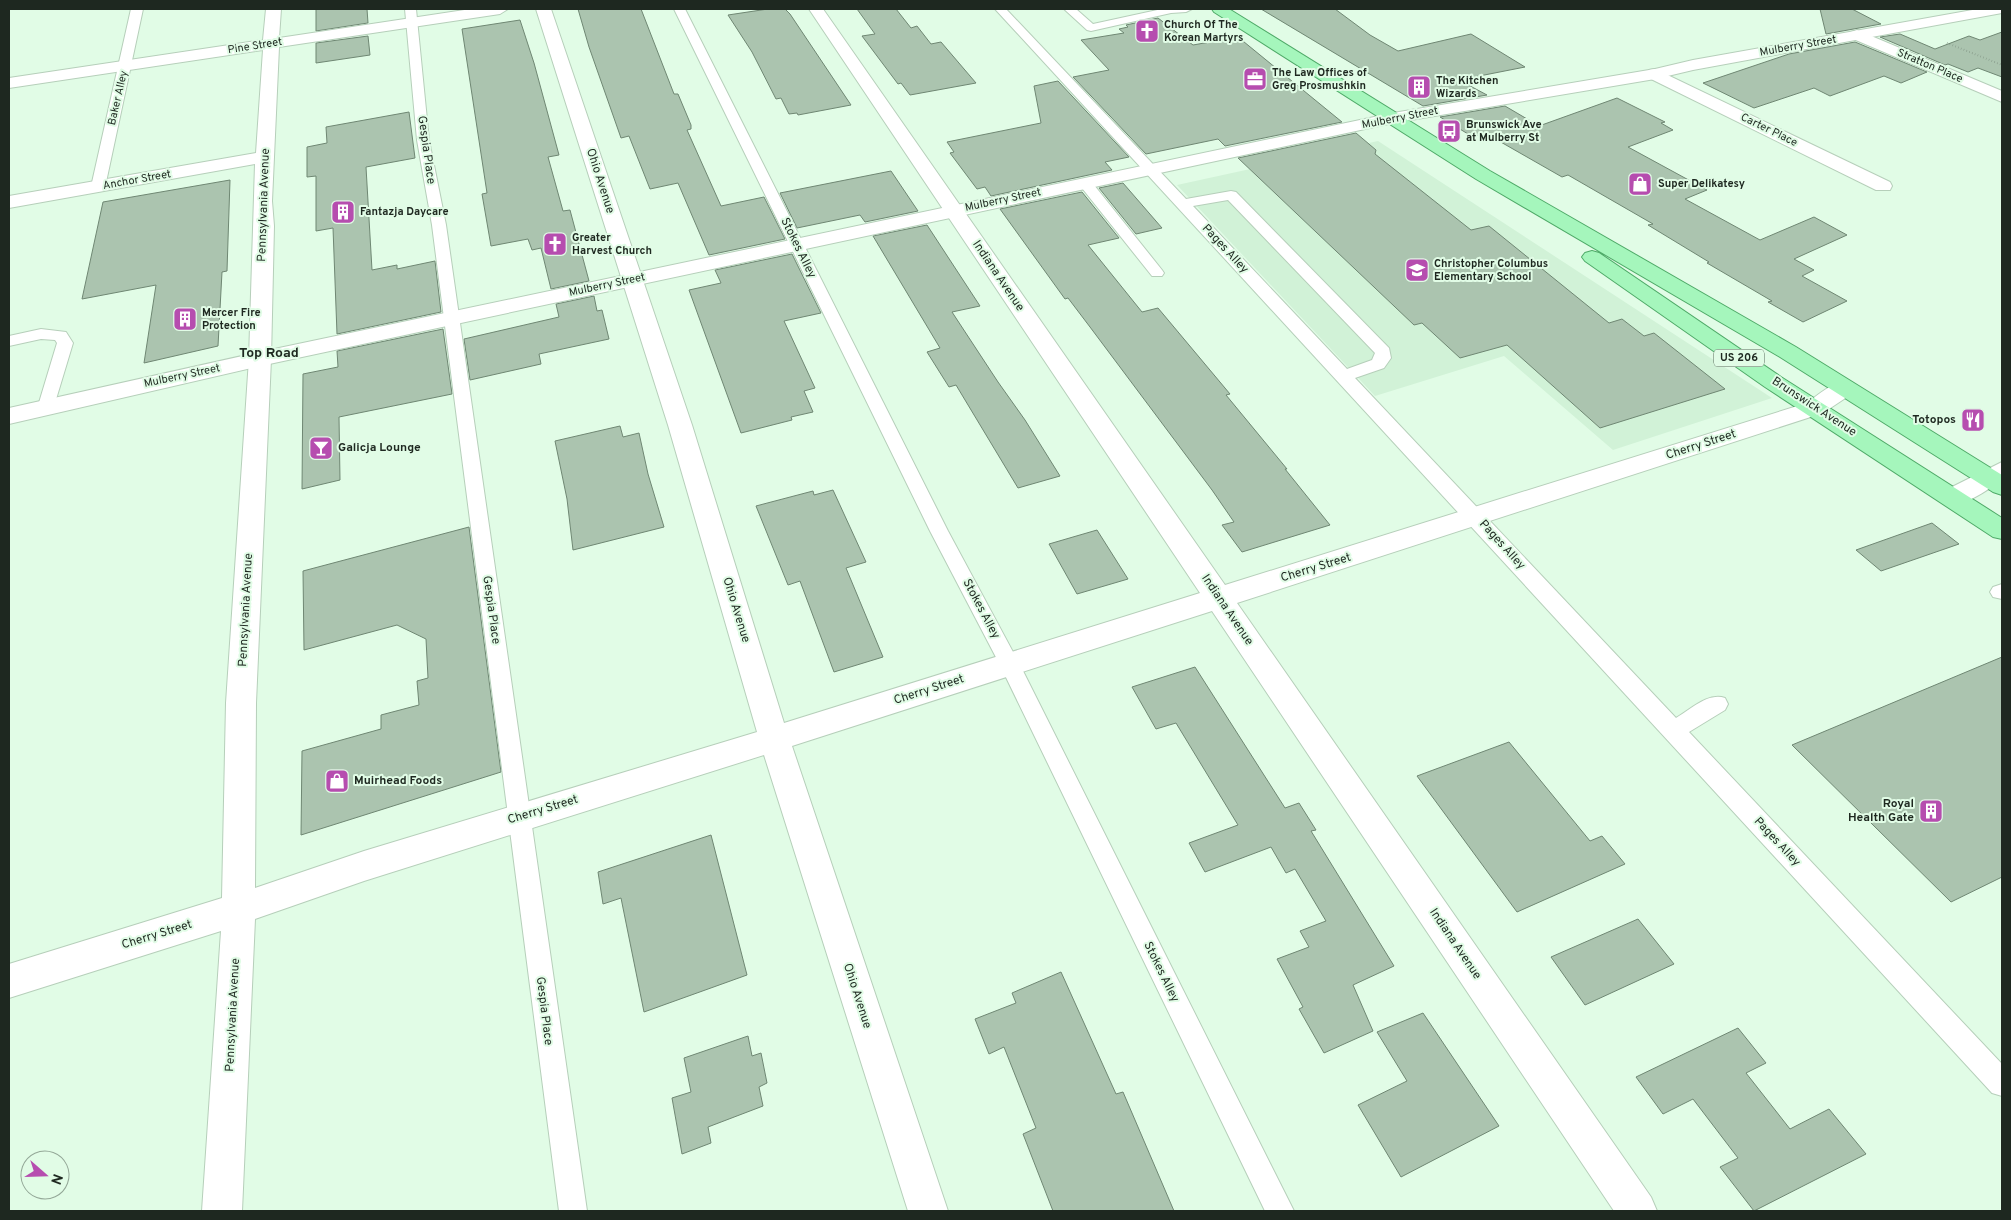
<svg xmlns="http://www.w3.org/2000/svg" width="2011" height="1220" font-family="Overpass,sans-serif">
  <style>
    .built { fill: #d1f2d7 }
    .building { fill: #abc4af; stroke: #6f8773 }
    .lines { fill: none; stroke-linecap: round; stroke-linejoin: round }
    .lane-casing { stroke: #b6cfba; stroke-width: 2 }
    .street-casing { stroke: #b6cfba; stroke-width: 2 }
    .secondary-casing { stroke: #b6cfba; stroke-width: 2 }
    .primary-casing { stroke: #4faa68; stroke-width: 2 }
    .path { stroke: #7f9182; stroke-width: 2; stroke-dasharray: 0.5 2.5; stroke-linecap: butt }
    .lane { fill: #fff; fill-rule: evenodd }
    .street { fill: #fff; fill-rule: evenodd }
    .secondary { fill: #fff; fill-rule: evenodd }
    .primary { fill: #a5f6bc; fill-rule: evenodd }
    .labels { text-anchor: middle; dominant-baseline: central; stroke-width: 4; stroke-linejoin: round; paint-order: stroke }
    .far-poi-label { font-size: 11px; font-weight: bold; fill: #1e2820; stroke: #e1fce6; text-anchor: start }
    .far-street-label { font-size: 11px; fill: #1e2820; stroke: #e1fce6 }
    .shield { fill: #e1fce6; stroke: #58685b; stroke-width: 1 }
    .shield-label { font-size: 11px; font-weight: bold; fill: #1e2820 }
    .street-label { font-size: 12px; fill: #1e2820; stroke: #e1fce6 }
    .poi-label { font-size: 12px; font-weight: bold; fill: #1e2820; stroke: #e1fce6; text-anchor: end }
    .neighbourhood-label { font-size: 14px; font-weight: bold; fill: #1e2820; stroke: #e1fce6 }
  </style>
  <rect width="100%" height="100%" fill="#e1fce6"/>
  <path class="built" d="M 1378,141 L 1772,398 L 1613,450 L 1504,356 L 1375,396 L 1177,185 Z"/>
  <path class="building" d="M 316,9 L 367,9 L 368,23 L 316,31 Z
    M 578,9 L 641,9 L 674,94 L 678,94 L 691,125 L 691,129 L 687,130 L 721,206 L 764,197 L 785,239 L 709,255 L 678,183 L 650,189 L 629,136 L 621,138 L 589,47 Z
    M 768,9 L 785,9 L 790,14 L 851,105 L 798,115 L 797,113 L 789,114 L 781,98 L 776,99 L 752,52 L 728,15 Z
    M 857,9 L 896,9 L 911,28 L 917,26 L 931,44 L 941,42 L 976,83 L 910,95 L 901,83 L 898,84 L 862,36 L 875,34 Z
    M 1261,9 L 1335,9 L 1370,35 L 1398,51 L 1471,34 L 1525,67 L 1459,80 L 1487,95 L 1423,106 Z
    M 1820,9 L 1852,9 L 1881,24 L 1826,34 Z
    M 1158,18 L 1193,45 L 1238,37 L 1342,122 L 1225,146 L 1218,139 L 1146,154 L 1073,77 L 1109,70 L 1081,40 L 1124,33 L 1119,29 L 1128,27 L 1126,25 Z
    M 520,20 L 534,63 L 559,155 L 548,157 L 563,211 L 570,210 L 589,281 L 551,289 L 541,248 L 532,250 L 528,239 L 491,246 L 482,194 L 487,193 L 462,29 Z
    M 2002,32 L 2002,77 L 1978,68 L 1968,72 L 1948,64 L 1945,65 L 1880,37 L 1900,34 L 1935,49 L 1969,36 L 1980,40 Z
    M 368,36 L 370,55 L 316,63 L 316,43 Z
    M 1855,42 L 1927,72 L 1901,83 L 1884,76 L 1830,96 L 1814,88 L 1754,108 L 1703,83 L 1789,54 Z
    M 1058,81 L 1129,157 L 1105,162 L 1112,170 L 991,196 L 985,187 L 977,189 L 950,153 L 954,152 L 947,142 L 1041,123 L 1034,86 Z
    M 1617,98 L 1665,122 L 1661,123 L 1673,130 L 1628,147 L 1707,190 L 1685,199 L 1760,240 L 1814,217 L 1847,235 L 1794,259 L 1814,270 L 1802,276 L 1847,301 L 1803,322 L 1768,302 L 1772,301 L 1707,263 L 1709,262 L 1648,225 L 1653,224 L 1568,175 L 1562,177 L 1485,133 L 1473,137 L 1440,117 L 1505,106 L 1539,126 Z
    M 409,112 L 415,158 L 366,167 L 372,270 L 397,265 L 397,269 L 435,261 L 441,312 L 337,334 L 333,228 L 316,231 L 316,176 L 307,177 L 307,147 L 327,143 L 326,127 Z
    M 1356,133 L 1376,150 L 1375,154 L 1471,230 L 1489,226 L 1609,323 L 1622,319 L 1644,336 L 1654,333 L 1725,389 L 1600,428 L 1507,345 L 1460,358 L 1422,323 L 1414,325 L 1238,158 Z
    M 891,171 L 918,211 L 865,222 L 860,215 L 797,228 L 780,193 Z
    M 230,180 L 227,271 L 222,272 L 218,346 L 144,363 L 156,285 L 82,299 L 103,202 Z
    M 1123,183 L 1162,228 L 1136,234 L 1099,188 Z
    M 1082,192 L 1119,238 L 1088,245 L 1142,312 L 1158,308 L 1230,394 L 1226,395 L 1287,469 L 1285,469 L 1330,525 L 1242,552 L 1222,525 L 1234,522 L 1212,490 L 1090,327 L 1068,298 L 1065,299 L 1000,209 Z
    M 927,225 L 980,306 L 952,312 L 998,382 L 1025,420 L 1060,476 L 1018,488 L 956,385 L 949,387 L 927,352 L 940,348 L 873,236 Z
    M 792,254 L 821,313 L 784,321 L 815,388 L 804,391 L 813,412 L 791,417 L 792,420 L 741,433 L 689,290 L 721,283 L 715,270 Z
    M 594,296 L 597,311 L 602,310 L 609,339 L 539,354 L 541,364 L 470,380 L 464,339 L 559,317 L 556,304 Z
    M 443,329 L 452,394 L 339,417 L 340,480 L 302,489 L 303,374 L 338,367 L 337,351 Z
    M 620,426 L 623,437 L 639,433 L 648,474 L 664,527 L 573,550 L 567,499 L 555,441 Z
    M 833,490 L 866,562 L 846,568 L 883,657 L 834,672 L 800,581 L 788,585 L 756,506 L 813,491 L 814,495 Z
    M 1932,523 L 1959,544 L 1881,571 L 1856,550 Z
    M 469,527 L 501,772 L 301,835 L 302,751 L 381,729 L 381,715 L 419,705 L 417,681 L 428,678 L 426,639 L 397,625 L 304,650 L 303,571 Z
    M 1097,530 L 1128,579 L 1077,594 L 1049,544 Z
    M 2002,657 L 2002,877 L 1951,902 L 1792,745 Z
    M 1195,667 L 1285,808 L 1299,803 L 1316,830 L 1311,831 L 1394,966 L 1353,985 L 1373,1031 L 1324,1053 L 1299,1009 L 1303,1007 L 1277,959 L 1309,947 L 1300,931 L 1326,921 L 1295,869 L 1286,873 L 1271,847 L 1205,872 L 1189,843 L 1238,825 L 1176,723 L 1156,729 L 1132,687 Z
    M 1509,742 L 1590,841 L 1602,836 L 1625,864 L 1517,912 L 1417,776 Z
    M 711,835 L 747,975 L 644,1012 L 621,898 L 603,904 L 598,872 Z
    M 1638,919 L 1674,964 L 1585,1005 L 1551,957 Z
    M 1061,972 L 1116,1094 L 1123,1092 L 1174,1211 L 1053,1211 L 1023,1134 L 1036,1128 L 1004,1047 L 989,1054 L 975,1019 L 1016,1003 L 1012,993 Z
    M 1423,1013 L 1499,1126 L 1401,1177 L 1358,1105 L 1407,1081 L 1377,1032 Z
    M 1738,1028 L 1766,1063 L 1746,1073 L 1790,1129 L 1829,1109 L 1866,1154 L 1754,1211 L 1720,1167 L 1738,1158 L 1693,1099 L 1663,1114 L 1636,1077 Z
    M 748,1036 L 752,1056 L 761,1053 L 767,1083 L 759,1087 L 763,1106 L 708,1127 L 711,1143 L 682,1154 L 672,1098 L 691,1092 L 684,1058 Z"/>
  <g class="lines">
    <g class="lane-casing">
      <path id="lane" d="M 131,9 L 143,9 L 105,187 L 98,191 L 91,187 Z
        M 405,9 L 416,9 L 429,140 L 446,225 L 587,1211 L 559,1211 L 432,225 L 417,140 Z
        M 674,9 L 685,9 L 948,531 L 1020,665 L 1294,1211 L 1265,1211 L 1000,665 L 930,531 Z
        M 995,9 L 1006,9 L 1186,199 L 1231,191 L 1236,192 L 1389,348 L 1391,358 L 1384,368 L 1355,378 L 1676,718 C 1690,710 1708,692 1725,698 L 1728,704 L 1725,710 L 1689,732 L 2002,1064 L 2002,1096 L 1992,1093 ZM 1228,200 L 1375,353 L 1372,360 L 1347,369 L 1193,206 Z
        M 1064,9 L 1076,9 L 1093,24 L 1162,9 L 1192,9 L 1186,12 L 1171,13 L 1091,31 L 1087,30 Z
        M 1085,179 L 1090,180 L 1162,270 L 1164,273 L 1162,276 L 1152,276 L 1078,183 Z
        M 41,329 L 66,332 L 73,343 L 54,406 L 52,410 L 40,410 L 38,406 L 57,343 L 55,340 L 41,339 L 9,346 L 9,336 Z
        M 2002,584 L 2002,599 L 1993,597 L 1990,592 L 1993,587 Z"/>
    </g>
    <g class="street-casing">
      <path id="street" d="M 266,9 L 281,9 L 279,38 L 471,9 L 508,9 L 500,14 L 279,47 L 272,201 L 274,226 L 271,359 L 256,703 L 255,888 L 364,851 L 757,732 L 668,425 L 536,9 L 551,9 L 692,425 L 784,723 L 1200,593 L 809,9 L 823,9 L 1225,585 L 1807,403 C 1821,393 1836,378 1853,383 L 1856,388 L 1853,393 L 1823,413 L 1237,603 L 1651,1197 L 1657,1211 L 1614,1211 L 1212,611 L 792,746 L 948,1211 L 908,1211 L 764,755 L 364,881 L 255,919 L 242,1211 L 202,1211 L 221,931 L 9,998 L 9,964 L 222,898 L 226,703 L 249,359 L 255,164 L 9,208 L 9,196 L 256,153 L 263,50 L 9,88 L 9,78 L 263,40 Z
        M 1857,30 L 2002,91 L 2002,102 L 1851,38 L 1849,35 L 1851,32 Z
        M 1655,69 L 1890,182 L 1892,186 L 1890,190 L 1876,190 L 1649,78 L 1647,74 L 1649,70 Z
        M 2002,462 L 2002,481 C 1985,490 1964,509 1944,503 L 1940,497 L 1944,491 Z"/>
    </g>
    <g class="secondary-casing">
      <path id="secondary" d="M 1978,9 L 2002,9 L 2002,13 L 1693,70 L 1655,79 L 1393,123 L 260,366 L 9,424 L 9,408 L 260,352 L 1393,113 L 1655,69 L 1693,60 Z"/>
    </g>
    <g class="primary-casing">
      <path id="primary" d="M 1212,9 L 1229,9 L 1490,171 L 1796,347 L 2002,475 L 2002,495 L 1993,492 L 1780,357 L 1476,179 L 1214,12 Z
        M 1592,251 L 1599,253 L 1781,377 L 2002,518 L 2002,539 L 1993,537 L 1765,387 L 1585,261 L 1582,257 L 1585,253 Z"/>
    </g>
    <path class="path" d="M 1947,43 L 2002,65"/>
    <use href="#lane" class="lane"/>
    <use href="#street" class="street"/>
    <use href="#secondary" class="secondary"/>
    <use href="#primary" class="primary"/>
  </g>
  <defs>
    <g id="church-square" transform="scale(1.25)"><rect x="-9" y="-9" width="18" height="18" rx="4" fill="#b64daf" stroke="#e1fce6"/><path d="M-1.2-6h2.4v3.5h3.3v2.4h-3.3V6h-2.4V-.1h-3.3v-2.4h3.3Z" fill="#fff"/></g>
    <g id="office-square" transform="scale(1.25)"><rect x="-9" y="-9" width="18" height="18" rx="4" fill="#b64daf" stroke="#e1fce6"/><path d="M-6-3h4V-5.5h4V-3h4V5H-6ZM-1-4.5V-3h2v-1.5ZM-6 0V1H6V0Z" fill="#fff"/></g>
    <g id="building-square" transform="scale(1.25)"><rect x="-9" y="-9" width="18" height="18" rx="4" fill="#b64daf" stroke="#e1fce6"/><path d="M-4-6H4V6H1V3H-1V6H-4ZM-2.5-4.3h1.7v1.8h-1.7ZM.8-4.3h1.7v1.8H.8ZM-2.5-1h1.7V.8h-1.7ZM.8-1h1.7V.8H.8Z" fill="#fff"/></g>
    <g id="bus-square" transform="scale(1.25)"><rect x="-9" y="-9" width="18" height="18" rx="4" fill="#b64daf" stroke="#e1fce6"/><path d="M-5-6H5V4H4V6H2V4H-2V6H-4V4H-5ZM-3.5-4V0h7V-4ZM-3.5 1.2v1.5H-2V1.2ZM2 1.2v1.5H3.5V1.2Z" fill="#fff"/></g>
    <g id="shop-square" transform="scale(1.25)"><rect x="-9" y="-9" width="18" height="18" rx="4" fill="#b64daf" stroke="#e1fce6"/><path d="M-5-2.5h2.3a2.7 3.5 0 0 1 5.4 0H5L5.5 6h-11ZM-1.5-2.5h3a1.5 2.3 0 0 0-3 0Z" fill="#fff"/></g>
    <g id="school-square" transform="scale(1.25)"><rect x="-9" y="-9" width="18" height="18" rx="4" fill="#b64daf" stroke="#e1fce6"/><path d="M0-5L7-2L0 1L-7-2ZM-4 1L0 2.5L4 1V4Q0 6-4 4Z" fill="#fff"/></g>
    <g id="restaurant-square" transform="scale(1.25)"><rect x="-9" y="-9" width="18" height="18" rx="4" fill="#b64daf" stroke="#e1fce6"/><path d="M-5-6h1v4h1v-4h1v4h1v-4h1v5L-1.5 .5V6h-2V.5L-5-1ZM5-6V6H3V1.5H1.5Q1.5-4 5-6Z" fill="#fff"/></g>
    <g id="bar-square" transform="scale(1.25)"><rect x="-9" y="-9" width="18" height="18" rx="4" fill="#b64daf" stroke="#e1fce6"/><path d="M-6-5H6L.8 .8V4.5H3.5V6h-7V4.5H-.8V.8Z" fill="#fff"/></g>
  </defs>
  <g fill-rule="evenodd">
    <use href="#church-square" x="1147" y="31"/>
    <use href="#office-square" x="1255" y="79"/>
    <use href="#building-square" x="1419" y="87"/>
    <use href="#bus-square" x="1449" y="131"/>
    <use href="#shop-square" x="1640" y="184"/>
    <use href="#building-square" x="343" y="212"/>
    <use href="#church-square" x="555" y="244"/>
    <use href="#school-square" x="1417" y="270"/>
    <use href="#building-square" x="185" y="319"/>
    <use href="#restaurant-square" x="1973" y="420"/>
    <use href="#bar-square" x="321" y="448"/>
    <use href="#shop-square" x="337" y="781"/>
    <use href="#building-square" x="1931" y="811"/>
  </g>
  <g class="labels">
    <g class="far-poi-label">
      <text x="1164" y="25">Church Of The<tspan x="1164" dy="13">Korean Martyrs</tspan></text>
      <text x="1272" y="73">The Law Offices of<tspan x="1272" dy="13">Greg Prosmushkin</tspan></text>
      <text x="1436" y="81">The Kitchen<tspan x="1436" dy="13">Wizards</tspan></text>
      <text x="1466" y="125">Brunswick Ave<tspan x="1466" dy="13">at Mulberry St</tspan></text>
      <text x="1658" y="184">Super Delikatesy</text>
      <text x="360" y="212">Fantazja Daycare</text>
      <text x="572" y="238">Greater<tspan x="572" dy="13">Harvest Church</tspan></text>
      <text x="1434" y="264">Christopher Columbus<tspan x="1434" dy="13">Elementary School</tspan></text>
      <text x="202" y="313">Mercer Fire<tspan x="202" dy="13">Protection</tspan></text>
    </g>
    <g class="far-street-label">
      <text transform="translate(255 46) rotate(-9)">Pine Street</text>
      <text transform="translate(1798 46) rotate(-10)">Mulberry Street</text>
      <text transform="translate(1930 66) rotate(23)">Stratton Place</text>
      <text transform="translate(118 98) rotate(-77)">Baker Alley</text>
      <text transform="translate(1400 118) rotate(-11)">Mulberry Street</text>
      <text transform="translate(1769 130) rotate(26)">Carter Place</text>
      <text transform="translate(137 180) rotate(-10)">Anchor Street</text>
      <text transform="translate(1003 200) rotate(-12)">Mulberry Street</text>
      <text transform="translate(607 285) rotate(-12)">Mulberry Street</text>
      <text transform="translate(182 376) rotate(-12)">Mulberry Street</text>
    </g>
    <rect class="shield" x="1714" y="349.5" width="50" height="17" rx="4"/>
    <g class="shield-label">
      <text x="1739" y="358">US 206</text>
    </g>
    <g class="street-label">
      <text transform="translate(426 150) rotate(82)">Gespia Place</text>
      <text transform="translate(600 181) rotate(72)">Ohio Avenue</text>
      <text transform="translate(264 205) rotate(-88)">Pennsylvania Avenue</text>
      <text transform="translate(798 248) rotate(64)">Stokes Alley</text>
      <text transform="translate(1225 249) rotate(47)">Pages Alley</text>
      <text transform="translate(998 276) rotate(56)">Indiana Avenue</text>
      <text transform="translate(1814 407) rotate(33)">Brunswick Avenue</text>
      <text transform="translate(1701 445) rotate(-18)">Cherry Street</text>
      <text transform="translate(1502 545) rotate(48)">Pages Alley</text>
      <text transform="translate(1316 568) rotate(-17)">Cherry Street</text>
      <text transform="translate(981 609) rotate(62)">Stokes Alley</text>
      <text transform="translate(246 610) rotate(-87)">Pennsylvania Avenue</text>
      <text transform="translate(491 610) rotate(82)">Gespia Place</text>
      <text transform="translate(736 610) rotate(73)">Ohio Avenue</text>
      <text transform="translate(1227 610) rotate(56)">Indiana Avenue</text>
      <text transform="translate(929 690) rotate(-18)">Cherry Street</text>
      <text transform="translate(543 810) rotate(-17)">Cherry Street</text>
      <text transform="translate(1777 842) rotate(47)">Pages Alley</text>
      <text transform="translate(157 935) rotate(-17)">Cherry Street</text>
      <text transform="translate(1455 944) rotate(56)">Indiana Avenue</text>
      <text transform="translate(1161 972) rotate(64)">Stokes Alley</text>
      <text transform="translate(857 996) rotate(72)">Ohio Avenue</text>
      <text transform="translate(544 1011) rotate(83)">Gespia Place</text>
      <text transform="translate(233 1015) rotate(-87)">Pennsylvania Avenue</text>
    </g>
    <g class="poi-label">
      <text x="1956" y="420">Totopos</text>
      <text x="338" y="448" text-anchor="start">Galicja Lounge</text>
      <text x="354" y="781" text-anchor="start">Muirhead Foods</text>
      <text x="1914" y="804">Royal<tspan x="1914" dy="14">Health Gate</tspan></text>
    </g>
    <g class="neighbourhood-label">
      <text x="269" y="353">Top Road</text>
    </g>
  </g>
  <rect width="2011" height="1220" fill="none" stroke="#1e2820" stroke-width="20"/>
  <g transform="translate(45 1175) rotate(110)"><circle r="24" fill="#e1fce6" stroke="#93a797"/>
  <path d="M0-4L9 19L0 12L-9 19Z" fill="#b64daf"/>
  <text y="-8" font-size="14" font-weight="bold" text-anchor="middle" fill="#1e2820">N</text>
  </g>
</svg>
